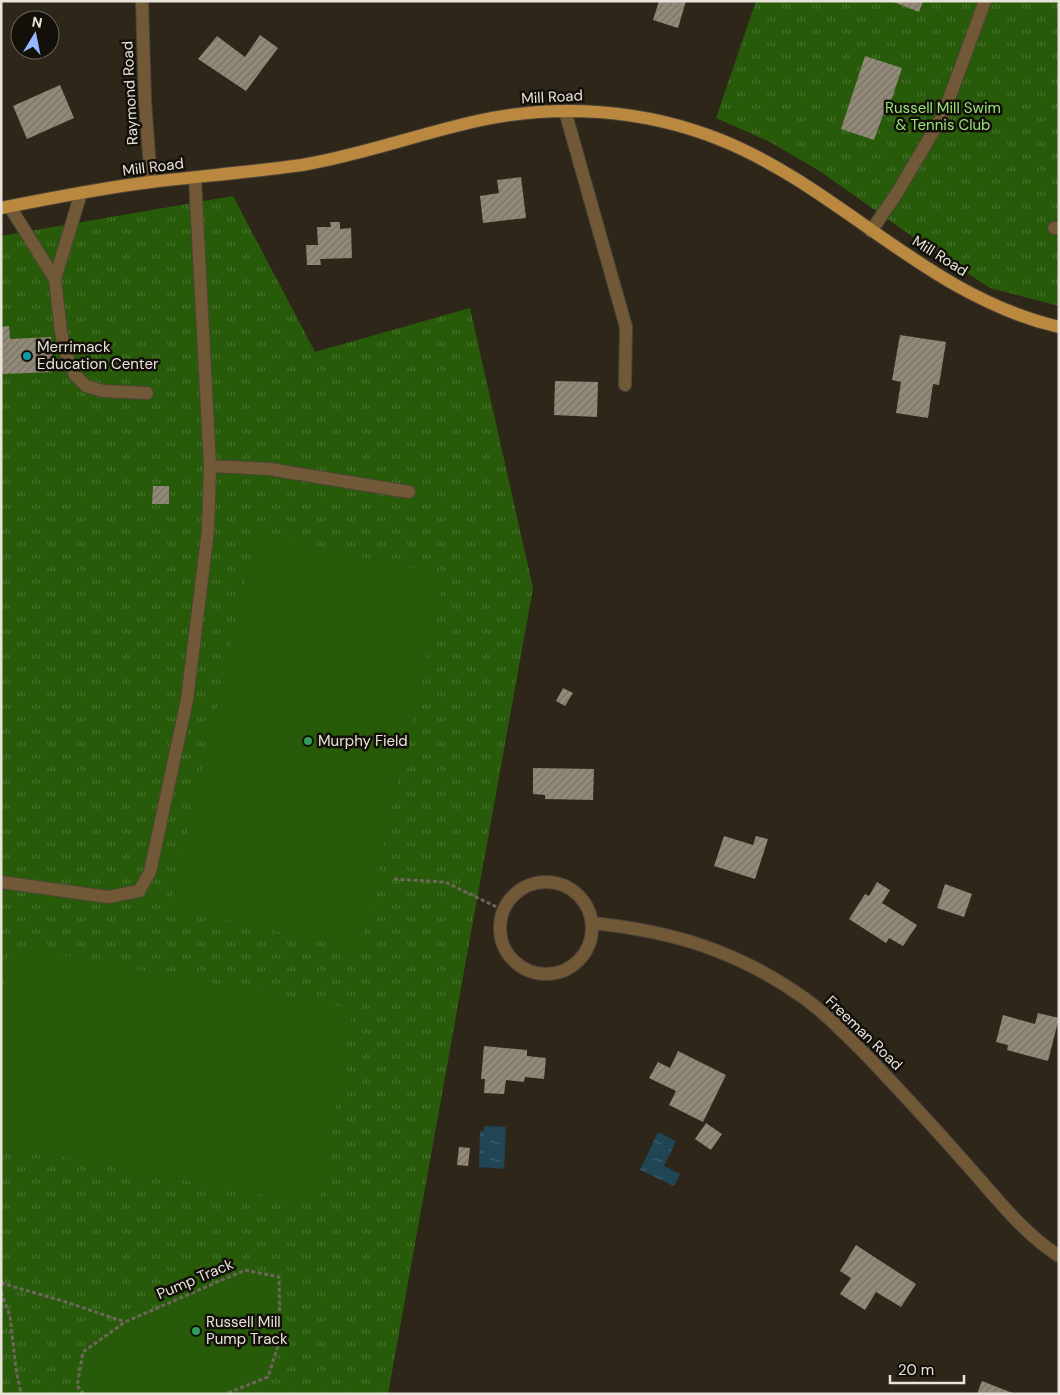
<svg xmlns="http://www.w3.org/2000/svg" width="1060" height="1395" font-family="'DM Sans',sans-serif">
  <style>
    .park { fill: url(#park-tufts) }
    .pitch { fill: #285b09 }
    .water { fill: url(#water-ripples) }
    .building { fill: url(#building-hatch) }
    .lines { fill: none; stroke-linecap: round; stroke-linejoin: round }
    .minor-casing { stroke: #4c4438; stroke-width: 14 }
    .major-casing { stroke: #4c4438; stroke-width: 14 }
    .path { stroke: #6e665b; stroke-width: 3; stroke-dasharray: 4 2.5; stroke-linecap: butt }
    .minor { stroke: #715938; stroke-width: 12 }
    .major { stroke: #bb883f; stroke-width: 12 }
    .culture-dot { fill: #0f9aa8; stroke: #13100a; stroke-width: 2 }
    .leisure-dot { fill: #2e9e5b; stroke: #13100a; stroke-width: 2 }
    .labels { text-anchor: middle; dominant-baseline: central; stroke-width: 5; stroke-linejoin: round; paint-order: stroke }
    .street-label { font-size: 15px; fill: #e9e3db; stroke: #13100a }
    .park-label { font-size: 15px; fill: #98e47a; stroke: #13100a }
    .poi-label { font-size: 15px; fill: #e9e3db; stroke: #13100a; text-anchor: start }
  </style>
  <defs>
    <pattern id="park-tufts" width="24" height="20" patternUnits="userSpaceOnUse" patternTransform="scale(1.25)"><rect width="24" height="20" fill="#285b09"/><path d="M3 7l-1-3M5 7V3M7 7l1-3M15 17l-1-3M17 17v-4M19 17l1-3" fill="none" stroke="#47722c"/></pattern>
    <pattern id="water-ripples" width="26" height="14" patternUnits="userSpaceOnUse" patternTransform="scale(1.25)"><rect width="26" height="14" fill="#204656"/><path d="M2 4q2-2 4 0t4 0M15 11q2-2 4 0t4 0" fill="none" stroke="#40616e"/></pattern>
    <pattern id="building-hatch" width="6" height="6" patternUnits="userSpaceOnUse" patternTransform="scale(1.25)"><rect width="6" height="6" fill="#938979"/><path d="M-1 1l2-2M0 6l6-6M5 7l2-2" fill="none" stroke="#787166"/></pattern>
  </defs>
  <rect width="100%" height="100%" fill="#2e2619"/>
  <path class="park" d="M 756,1 L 1059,1 L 1059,306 L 990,288 L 930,249 L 821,172 L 770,142 L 716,118 Z
    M 233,196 L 315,352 L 470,308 L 533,588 L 388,1394 L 1,1394 L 1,236 Z"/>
  <path class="pitch" d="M 256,534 L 445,575 L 360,950 L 171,907 Z
    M 11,946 L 353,1009 L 319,1206 L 1,1145 L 1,998 Z
    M 245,1270 L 279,1277 L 280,1339 L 268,1377 L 225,1394 L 84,1394 L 77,1386 L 83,1352 L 125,1322 Z"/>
  <path class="water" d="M 484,1126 L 506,1127 L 504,1169 L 479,1167 L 480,1131 L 484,1131 Z
    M 658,1132 L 676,1141 L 664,1166 L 680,1174 L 674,1186 L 640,1170 Z"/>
  <path class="building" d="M 659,1 L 686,1 L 678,28 L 653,20 Z
    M 891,1 L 923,1 L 919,12 Z
    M 260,35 L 278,48 L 246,91 L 198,59 L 217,36 L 245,57 Z
    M 865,56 L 902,68 L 886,116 L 883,115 L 874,140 L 841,129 Z
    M 60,85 L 74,118 L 27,139 L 13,106 Z
    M 521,177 L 526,218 L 483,223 L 480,196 L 499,193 L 497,180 Z
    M 330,222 L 340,222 L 340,229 L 351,228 L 352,258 L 320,259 L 321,265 L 307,265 L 306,245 L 318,245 L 317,227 L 331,227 Z
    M 9,326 L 10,339 L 51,337 L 53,372 L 1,374 L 1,327 Z
    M 900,335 L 946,342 L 939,385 L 933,384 L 928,418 L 896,413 L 901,382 L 892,380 Z
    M 555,381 L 598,382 L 597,417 L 554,415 Z
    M 153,486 L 169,486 L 169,504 L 152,504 Z
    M 563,688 L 573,693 L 565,706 L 556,701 Z
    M 533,768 L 594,769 L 593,800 L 545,799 L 545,795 L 533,794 Z
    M 724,836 L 753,845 L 756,836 L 768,839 L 755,879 L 714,866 Z
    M 877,882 L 890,890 L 882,903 L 917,925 L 903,946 L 889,938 L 886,943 L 849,919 L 865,894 L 869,896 Z
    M 945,884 L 972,894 L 964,917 L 937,908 Z
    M 1038,1013 L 1059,1018 L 1048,1061 L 1007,1050 L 1008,1045 L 996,1042 L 1003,1015 L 1035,1024 Z
    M 484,1046 L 527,1050 L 527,1056 L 546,1058 L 544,1079 L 525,1077 L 524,1082 L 506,1080 L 504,1094 L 484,1093 L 485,1079 L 481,1079 Z
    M 678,1051 L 726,1075 L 703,1122 L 669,1105 L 676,1091 L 649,1078 L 658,1062 L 670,1068 Z
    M 706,1123 L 722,1134 L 711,1150 L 695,1139 Z
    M 459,1147 L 470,1148 L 468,1166 L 457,1165 Z
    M 856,1245 L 916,1284 L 901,1307 L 876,1292 L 865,1310 L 840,1294 L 851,1278 L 840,1271 Z
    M 982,1381 L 1015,1394 L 977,1394 Z"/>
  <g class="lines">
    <g class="minor-casing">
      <path id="minor" d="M 142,1 L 145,101 L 151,182
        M 565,111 L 626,327 L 625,385
        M 81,193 L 55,279 L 61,332 L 66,354 L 75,375 L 86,386 L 103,391 L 147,393
        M 10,207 L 55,279
        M 1054,228 L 1059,228
        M 871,231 L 897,193 L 943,115 L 985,1
        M 210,466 L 269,469 L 409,492
        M500 928a46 46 0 1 1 92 0a46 46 0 1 1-92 0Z
        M 1,882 L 108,897 L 139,891 L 150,872 L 187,700 L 208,530 L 210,466 L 195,178
        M 592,923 C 672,931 738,951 804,998 C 829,1016 851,1040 873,1062 C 902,1093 932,1125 960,1157 C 991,1191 1020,1231 1059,1256"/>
    </g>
    <g class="major-casing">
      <path id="major" d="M 1,208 C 51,198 101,188 151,182 C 201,176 252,172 302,165 C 362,155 418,134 477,121 C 557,103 644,109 721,140 C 842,189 927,296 1059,327"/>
    </g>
    <path class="path" d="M 394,879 L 445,882 L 503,910
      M 1,1283 L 63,1301 L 125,1322
      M 1,1292 L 10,1316 L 16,1369 L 21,1394
      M 84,1394 L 77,1386 L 83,1352 L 125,1322 L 245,1270 L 279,1277 L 280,1339 L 268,1377 L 225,1394"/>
    <use href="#minor" class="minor"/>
    <use href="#major" class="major"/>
  </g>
  <circle class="culture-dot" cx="27" cy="356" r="5"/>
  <g class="leisure-dot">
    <circle cx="308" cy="741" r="5"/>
    <circle cx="196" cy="1331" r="5"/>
  </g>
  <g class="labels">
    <g class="street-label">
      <text transform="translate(130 93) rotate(-93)">Raymond Road</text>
      <text transform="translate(552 97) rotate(-3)">Mill Road</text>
      <text transform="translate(153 167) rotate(-7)">Mill Road</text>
      <text transform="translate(940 256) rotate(32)">Mill Road</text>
      <text transform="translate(864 1033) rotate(44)">Freeman Road</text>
      <text transform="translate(195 1279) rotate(-23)">Pump Track</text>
    </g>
    <g class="park-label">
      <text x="943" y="108">Russell Mill Swim<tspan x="943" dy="17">&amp; Tennis Club</tspan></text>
    </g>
    <g class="poi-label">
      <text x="37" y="347">Merrimack<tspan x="37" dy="17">Education Center</tspan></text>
      <text x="318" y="741">Murphy Field</text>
      <text x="206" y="1322">Russell Mill<tspan x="206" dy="17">Pump Track</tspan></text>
    </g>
  </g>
  <rect width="1060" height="1395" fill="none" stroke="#e9e3db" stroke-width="5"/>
  <g transform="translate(35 35) rotate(10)"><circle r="24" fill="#13100a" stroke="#69645e"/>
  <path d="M0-4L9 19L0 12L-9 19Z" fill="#97b6fd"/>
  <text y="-8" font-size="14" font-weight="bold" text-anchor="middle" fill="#e9e3db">N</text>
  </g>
  <path d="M890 1375v8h74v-8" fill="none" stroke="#e9e3db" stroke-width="2.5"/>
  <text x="898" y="1375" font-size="15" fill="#e9e3db" stroke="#13100a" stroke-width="4" paint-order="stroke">20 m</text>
</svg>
